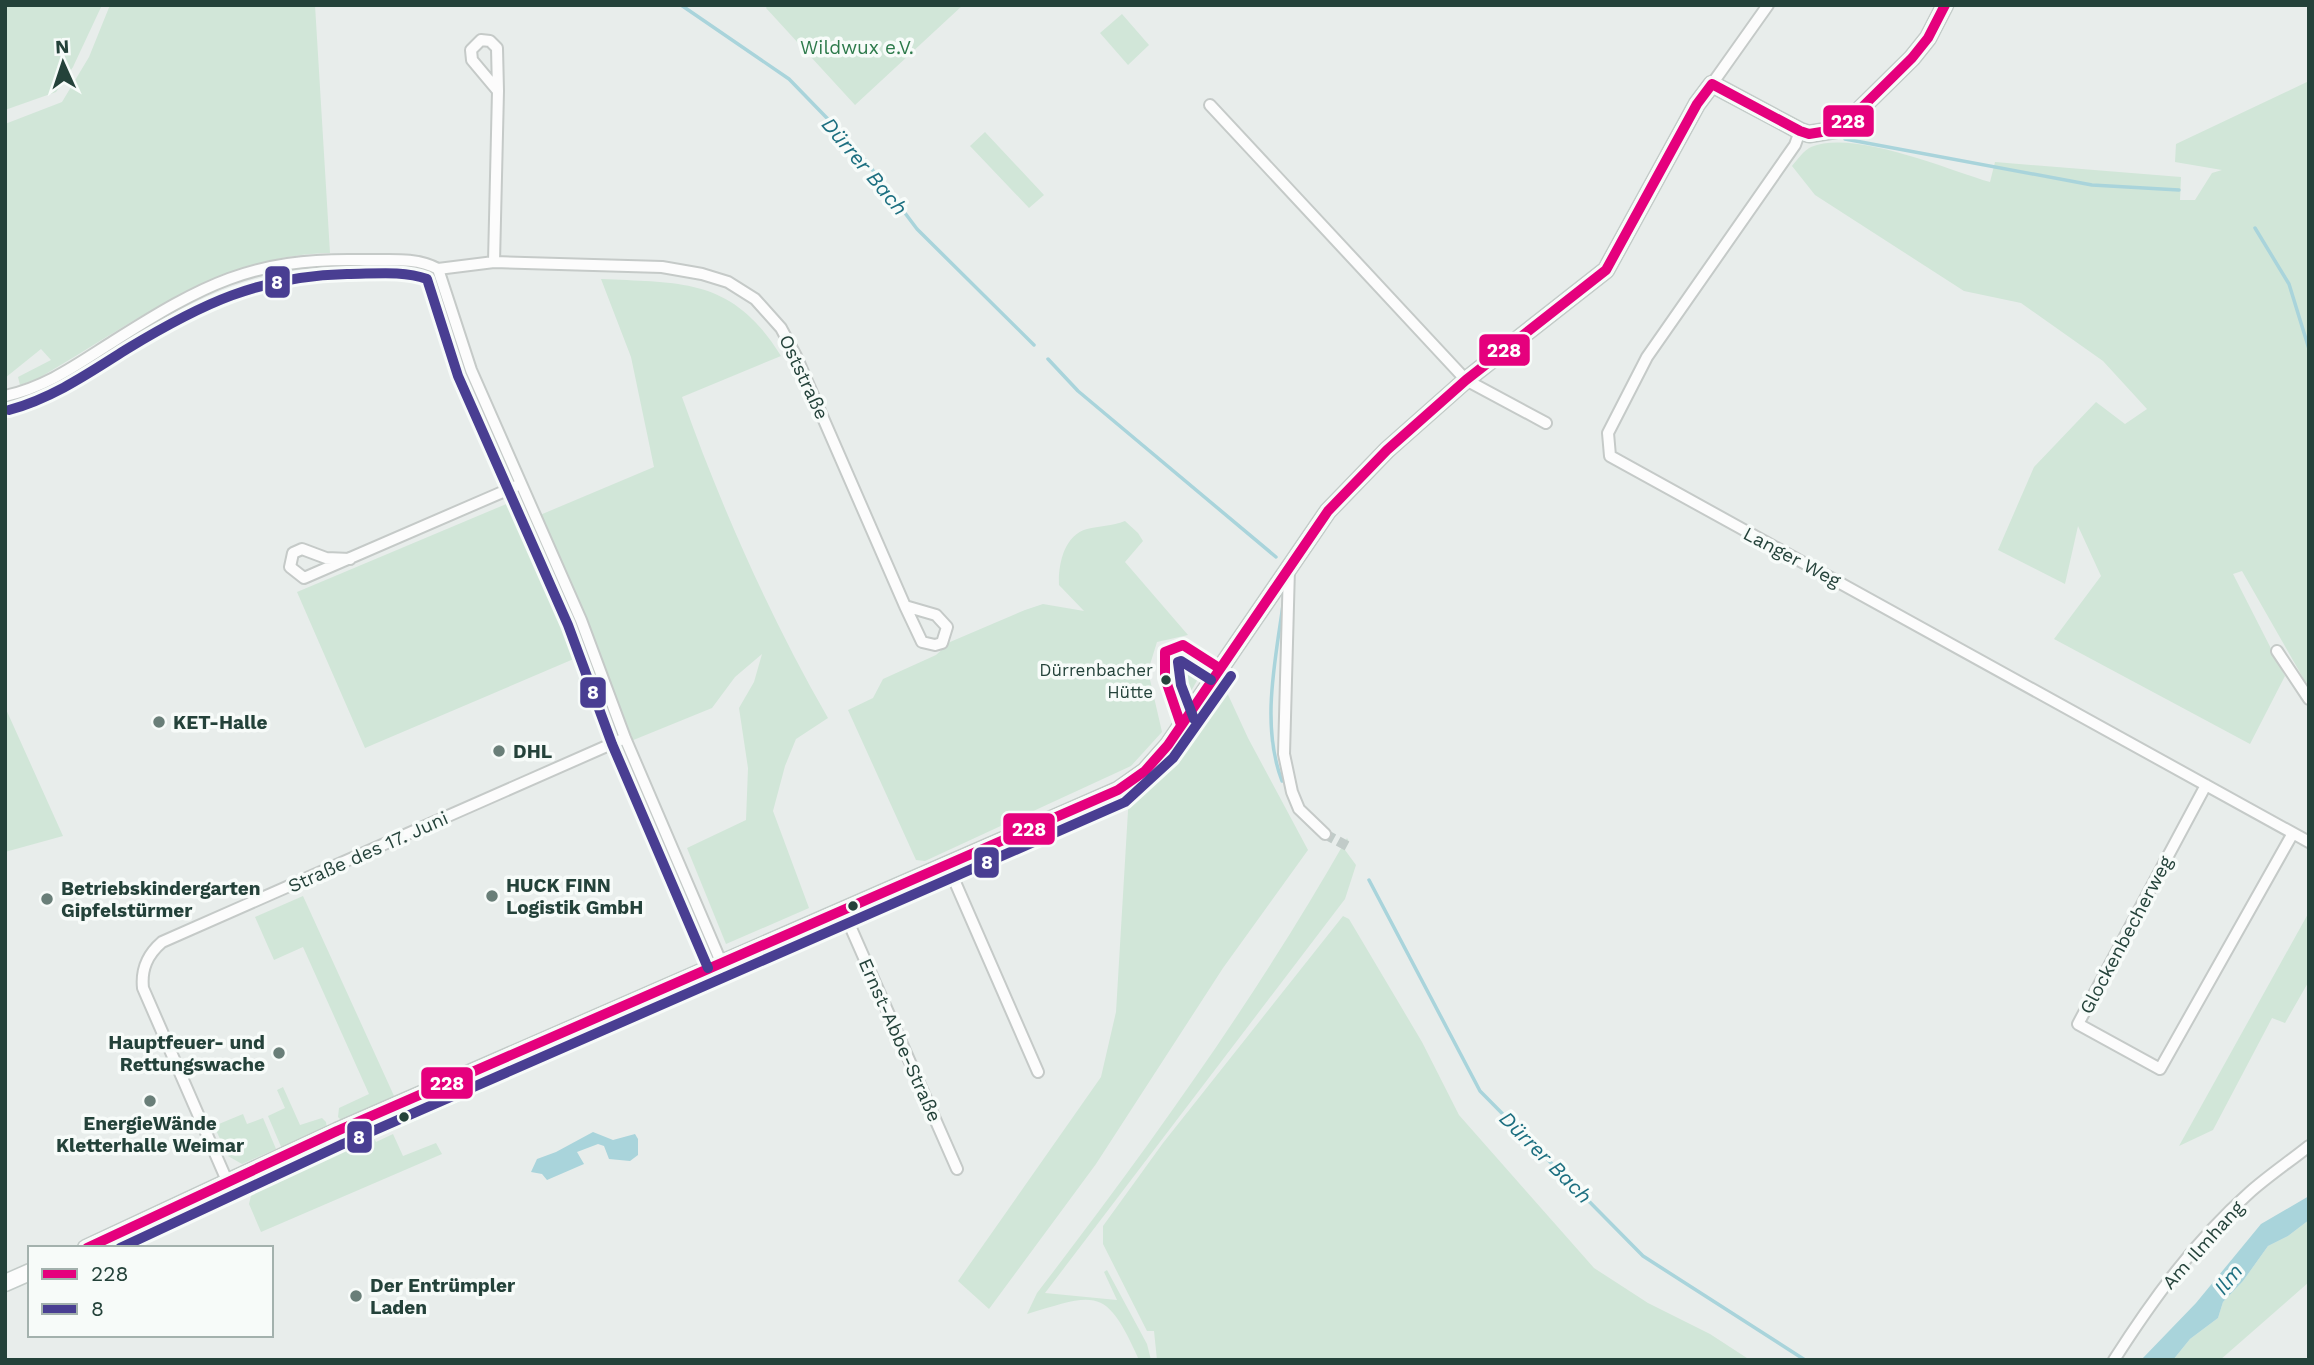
<svg xmlns="http://www.w3.org/2000/svg" width="2314" height="1365" font-family="'Work Sans',sans-serif">
  <style>
    .green { fill: #d1e6d8 }
    .water { fill: #a9d4db }
    .lines { fill: none; stroke-linecap: round; stroke-linejoin: round }
    .stream { stroke: #a9d4db; stroke-width: 3.5 }
    .street-tunnel { stroke: #c1cbc8; stroke-width: 10; stroke-dasharray: 10 5; stroke-linecap: butt }
    .street-casing { stroke: #c5cac8; stroke-width: 14 }
    .secondary-casing { stroke: #c3cbc8; stroke-width: 19 }
    .street { stroke: #fcfcfc; stroke-width: 10 }
    .secondary { stroke: #fcfcfc; stroke-width: 16 }
    .bus-1-casing { stroke: #f7fbf9; stroke-width: 16 }
    .bus-2-casing { stroke: #f7fbf9; stroke-width: 16 }
    .bus-1 { stroke: #e5007d; stroke-width: 10 }
    .bus-2 { stroke: #493e92; stroke-width: 10 }
    .bus-dot { fill: #24423a; stroke: #f7fbf9; stroke-width: 2.5 }
    .poi-dot { fill: #697e78; stroke: #f7fbf9; stroke-width: 2.5 }
    .labels { text-anchor: middle; dominant-baseline: central; stroke-width: 7; stroke-linejoin: round; paint-order: stroke }
    .bus-label { font-size: 17px; fill: #24423a; stroke: #f7fbf9; text-anchor: end }
    .park-label { font-size: 19px; fill: #2d7a4b; stroke: #f7fbf9 }
    .street-label { font-size: 19px; fill: #24423a; stroke: #f7fbf9 }
    .poi-label { font-size: 19px; font-weight: bold; fill: #24423a; stroke: #f7fbf9; text-anchor: start }
    .water-label { font-size: 21px; font-style: italic; fill: #1c6f80; stroke: #f7fbf9 }
    .line-badge { stroke: #f7fbf9; stroke-width: 2.5 }
    .badge-label { font-size: 19px; text-anchor: middle; font-weight: bold; fill: #fff }
  </style>
  <rect width="100%" height="100%" fill="#e8edeb"/>
  <path class="green" d="M 5,5 L 102,5 L 73,67 L 56,92 L 5,110 Z
    M 110,5 L 315,5 L 330,253 C 218,255 130,326 37,379 L 20,385 L 18,377 L 51,360 L 41,349 L 5,378 L 5,124 L 62,102 L 89,57 Z
    M 768,5 L 963,5 L 855,105 L 766,8 Z
    M 1122,14 L 1149,45 L 1128,65 L 1100,33 Z
    M 2309,81 L 2309,681 L 2306,683 L 2242,571 L 2233,574 L 2285,676 L 2250,744 L 2054,639 L 2101,576 L 2078,526 L 2065,584 L 1998,550 L 2034,467 L 2096,402 L 2125,424 L 2147,409 L 2103,361 L 2021,303 L 1964,291 L 1815,195 L 1792,166 C 1797,160 1804,150 1811,147 C 1853,129 1946,169 1990,182 L 1995,162 L 2181,177 L 2180,200 L 2195,200 L 2212,173 L 2222,170 L 2175,162 L 2176,144 Z
    M 985,132 L 1044,195 L 1029,208 L 970,146 Z
    M 601,279 C 683,283 733,278 781,356 L 682,397 C 721,507 770,617 828,718 L 796,739 L 785,766 L 773,811 L 809,908 L 726,944 L 687,848 L 746,820 L 748,768 L 739,708 L 754,682 L 762,654 L 735,677 L 712,708 L 631,741 L 540,515 L 654,467 L 631,357 Z
    M 511,502 L 583,655 L 365,748 L 297,592 Z
    M 1125,521 L 1138,533 L 1143,541 L 1125,562 L 1188,635 L 1157,642 L 1148,671 L 1162,732 L 1131,766 L 925,861 L 916,860 L 848,710 L 873,698 L 883,679 L 936,655 L 950,642 L 1025,610 L 1043,604 L 1084,611 L 1059,585 C 1058,565 1064,535 1087,529 C 1099,526 1112,526 1125,521 Z
    M 1180,651 L 1194,658 L 1199,677 L 1182,707 L 1166,663 L 1172,653 Z
    M 1224,686 L 1248,738 L 1308,850 L 1223,968 L 1096,1164 L 989,1309 L 958,1281 L 1101,1077 L 1116,1012 L 1129,794 L 1169,759 Z
    M 5,707 L 63,836 L 5,852 Z
    M 1347,838 L 1349,842 L 1345,850 L 1356,865 L 1345,899 L 1045,1293 L 1117,1300 L 1104,1272 L 1107,1270 L 1147,1344 L 1151,1360 L 1139,1360 C 1106,1286 1097,1293 1027,1314 L 1037,1293 C 1149,1147 1256,998 1347,838 Z
    M 303,896 L 395,1098 L 342,1121 L 338,1117 L 339,1108 L 369,1094 L 303,947 L 274,960 L 255,917 Z
    M 2309,912 L 2309,981 L 2285,1023 L 2272,1018 L 2213,1130 L 2179,1146 Z
    M 1343,916 L 1349,919 L 1422,1042 L 1459,1115 L 1594,1268 L 1648,1303 L 1710,1334 L 1750,1360 L 1157,1360 L 1154,1331 L 1147,1331 L 1103,1244 L 1103,1226 L 1163,1143 Z
    M 478,1082 L 482,1092 L 390,1132 L 386,1122 Z
    M 283,1087 L 300,1125 L 322,1118 L 326,1122 L 327,1129 L 282,1149 L 268,1116 L 285,1108 L 277,1090 Z
    M 243,1114 L 247,1124 L 263,1118 L 276,1149 L 242,1164 L 228,1156 L 214,1126 Z
    M 370,1130 L 376,1142 L 393,1134 L 403,1156 L 436,1143 L 442,1154 L 261,1232 L 249,1204 L 254,1183 Z
    M 2309,1220 L 2309,1282 L 2220,1360 L 2173,1360 L 2190,1339 L 2218,1318 L 2223,1302 L 2243,1281 L 2268,1246 L 2288,1236 Z"/>
  <path class="water" d="M 593,1132 L 613,1140 L 635,1134 L 638,1139 L 638,1155 L 630,1161 L 609,1159 L 604,1146 L 598,1144 L 577,1152 L 584,1164 L 547,1180 L 542,1174 L 531,1172 L 537,1159 L 556,1152 Z
    M 2309,1196 L 2309,1220 L 2288,1236 L 2268,1246 L 2243,1281 L 2223,1302 L 2218,1318 L 2190,1339 L 2173,1360 L 2141,1360 L 2196,1303 L 2261,1224 Z"/>
  <g class="lines">
    <path class="stream" d="M 681,5 L 789,79 L 856,148 L 917,229 L 1034,345
      M 1845,139 L 2092,185 L 2179,190
      M 2255,228 L 2289,284 L 2309,349
      M 1048,359 L 1078,391 L 1276,557
      M 1282,781 C 1261,726 1275,662 1283,605
      M 1369,880 L 1480,1091 L 1643,1256 L 1805,1360"/>
    <path class="street-tunnel" d="M 1325,834 L 1347,846"/>
    <g class="street-casing">
      <path id="street" d="M 1712,84 L 1768,5
        M 1210,105 L 1466,380 L 1546,423
        M 1800,131 L 1795,145 L 1647,357 L 1608,433 L 1610,456 L 2309,842
        M 494,262 L 498,91 L 472,60 L 471,50 L 481,40 L 490,41 L 497,48 L 498,91
        M 438,269 L 494,262 L 662,267 L 702,274 L 728,282 L 755,299 L 781,328 L 796,356 L 905,606 L 922,642 L 935,645 L 942,643 L 947,627 L 936,615 L 905,606
        M 5,396 C 47,387 79,363 114,341 C 203,285 251,258 359,260 C 384,261 415,256 438,269 L 471,370 L 581,620 L 625,738 L 721,962
        M 350,559 L 326,558 L 302,549 L 293,553 L 290,567 L 304,578 L 521,484
        M 1289,568 L 1284,754 L 1292,792 L 1299,809 L 1325,834
        M 2277,651 L 2309,699
        M 2206,785 L 2078,1024 L 2160,1069 L 2293,833
        M 948,866 L 1038,1072
        M 843,910 L 957,1169
        M 228,1183 L 143,988 C 141,969 147,955 162,942 L 625,738
        M 2114,1360 C 2153,1299 2196,1240 2249,1193 C 2268,1176 2289,1162 2309,1146"/>
    </g>
    <g class="secondary-casing">
      <path id="secondary" d="M 86,1248 L 337,1131 L 1118,790 L 1145,771 L 1168,745 L 1328,511 L 1387,450 L 1466,380 L 1606,270 L 1697,104 L 1712,84 L 1800,131 L 1809,134 L 1840,129 L 1912,58 L 1928,38 L 1945,5
        M 5,1283 L 30,1272"/>
    </g>
    <use href="#street" class="street"/>
    <use href="#secondary" class="secondary"/>
    <g class="bus-1-casing">
      <path id="bus-1" d="M 1712,84 L 1800,131 L 1809,134 L 1840,129 L 1912,58 L 1928,38 L 1945,5
        M 1181,725 L 1165,678 L 1165,652 L 1183,645 L 1219,668
        M 87,1248 L 337,1131 L 1118,790 L 1145,771 L 1168,745 L 1328,511 L 1387,450 L 1466,380 L 1606,270 L 1697,104 L 1712,84"/>
    </g>
    <g class="bus-2-casing">
      <path id="bus-2" d="M 9,410 C 53,398 89,373 127,349 C 201,304 259,276 347,274 C 373,274 402,270 427,279 L 458,376 L 568,625 L 612,744 L 708,968
        M 1194,719 L 1181,685 L 1178,662 L 1181,661 L 1211,680
        M 120,1248 L 343,1144 L 1125,802 L 1173,758 L 1231,676"/>
    </g>
    <use href="#bus-1" class="bus-1"/>
    <use href="#bus-2" class="bus-2"/>
  </g>
  <g class="bus-dot">
    <circle cx="1166" cy="680" r="6"/>
    <circle cx="853" cy="906" r="6"/>
    <circle cx="404" cy="1117" r="6"/>
  </g>
  <g class="poi-dot">
    <circle cx="159" cy="722" r="7"/>
    <circle cx="499" cy="751" r="7"/>
    <circle cx="492" cy="896" r="7"/>
    <circle cx="47" cy="899" r="7"/>
    <circle cx="279" cy="1053" r="7"/>
    <circle cx="150" cy="1101" r="7"/>
    <circle cx="356" cy="1296" r="7"/>
  </g>
  <g class="labels">
    <g class="bus-label">
      <text x="1153" y="670">Dürrenbacher<tspan x="1153" dy="22">Hütte</tspan></text>
    </g>
    <g class="park-label">
      <text x="857" y="47">Wildwux e.V.</text>
    </g>
    <g class="street-label">
      <text transform="translate(804 377) rotate(65)">Oststraße</text>
      <text transform="translate(1792 557) rotate(28)">Langer Weg</text>
      <text transform="translate(368 852) rotate(-24)">Straße des 17. Juni</text>
      <text transform="translate(2126 935) rotate(-62)">Glockenbecherweg</text>
      <text transform="translate(900 1040) rotate(66)">Ernst-Abbe-Straße</text>
      <text transform="translate(2203 1245) rotate(-48)">Am Ilmhang</text>
    </g>
    <g class="poi-label">
      <text x="173" y="722">KET-Halle</text>
      <text x="513" y="751">DHL</text>
      <text x="506" y="885">HUCK FINN<tspan x="506" dy="22">Logistik GmbH</tspan></text>
      <text x="61" y="888">Betriebskindergarten<tspan x="61" dy="22">Gipfelstürmer</tspan></text>
      <text x="265" y="1042" text-anchor="end">Hauptfeuer- und<tspan x="265" dy="22">Rettungswache</tspan></text>
      <text x="150" y="1123" text-anchor="middle">EnergieWände<tspan x="150" dy="22">Kletterhalle Weimar</tspan></text>
      <text x="370" y="1285">Der Entrümpler<tspan x="370" dy="22">Laden</tspan></text>
    </g>
    <g class="water-label">
      <text transform="translate(865 166) rotate(50)">Dürrer Bach</text>
      <text transform="translate(1546 1157) rotate(45)">Dürrer Bach</text>
      <text transform="translate(2228 1279) rotate(-52)">Ilm</text>
    </g>
  </g>
  <g class="line-badge">
    <rect x="1822" y="104" width="53" height="34" rx="7" fill="#e5007d"/>
    <rect x="264" y="265" width="27" height="34" rx="7" fill="#493e92"/>
    <rect x="1478" y="333" width="53" height="34" rx="7" fill="#e5007d"/>
    <rect x="579" y="676" width="28" height="33" rx="7" fill="#493e92"/>
    <rect x="1002" y="812" width="54" height="34" rx="7" fill="#e5007d"/>
    <rect x="973" y="846" width="27" height="33" rx="7" fill="#493e92"/>
    <rect x="420" y="1066" width="54" height="34" rx="7" fill="#e5007d"/>
    <rect x="346" y="1120" width="27" height="34" rx="7" fill="#493e92"/>
  </g>
  <g class="badge-label">
    <text x="1848" y="128">228</text>
    <text x="277" y="289">8</text>
    <text x="1504" y="357">228</text>
    <text x="593" y="699">8</text>
    <text x="1029" y="836">228</text>
    <text x="987" y="869">8</text>
    <text x="447" y="1090">228</text>
    <text x="359" y="1144">8</text>
  </g>
  <rect width="2314" height="1365" fill="none" stroke="#24423a" stroke-width="14"/>
  <rect x="28" y="1246" width="245" height="91" fill="#f7fbf9" stroke="#a3b1ad" stroke-width="2"/>
  <rect x="42" y="1269" width="35" height="10" fill="#e5007d" stroke="#a3b1ad" stroke-width="2"/>
  <text x="91" y="1281" font-size="21" fill="#24423a">228</text>
  <rect x="42" y="1304" width="35" height="10" fill="#493e92" stroke="#a3b1ad" stroke-width="2"/>
  <text x="91" y="1316" font-size="21" fill="#24423a">8</text>
  <g transform="translate(63 63) rotate(357)" stroke="#f7fbf9" stroke-width="5" paint-order="stroke">
  <path d="M0-5L12 26L0 18L-12 26Z" fill="#24423a"/>
  <text y="-10" font-size="19" font-weight="bold" text-anchor="middle" fill="#24423a">N</text>
  </g>
</svg>
